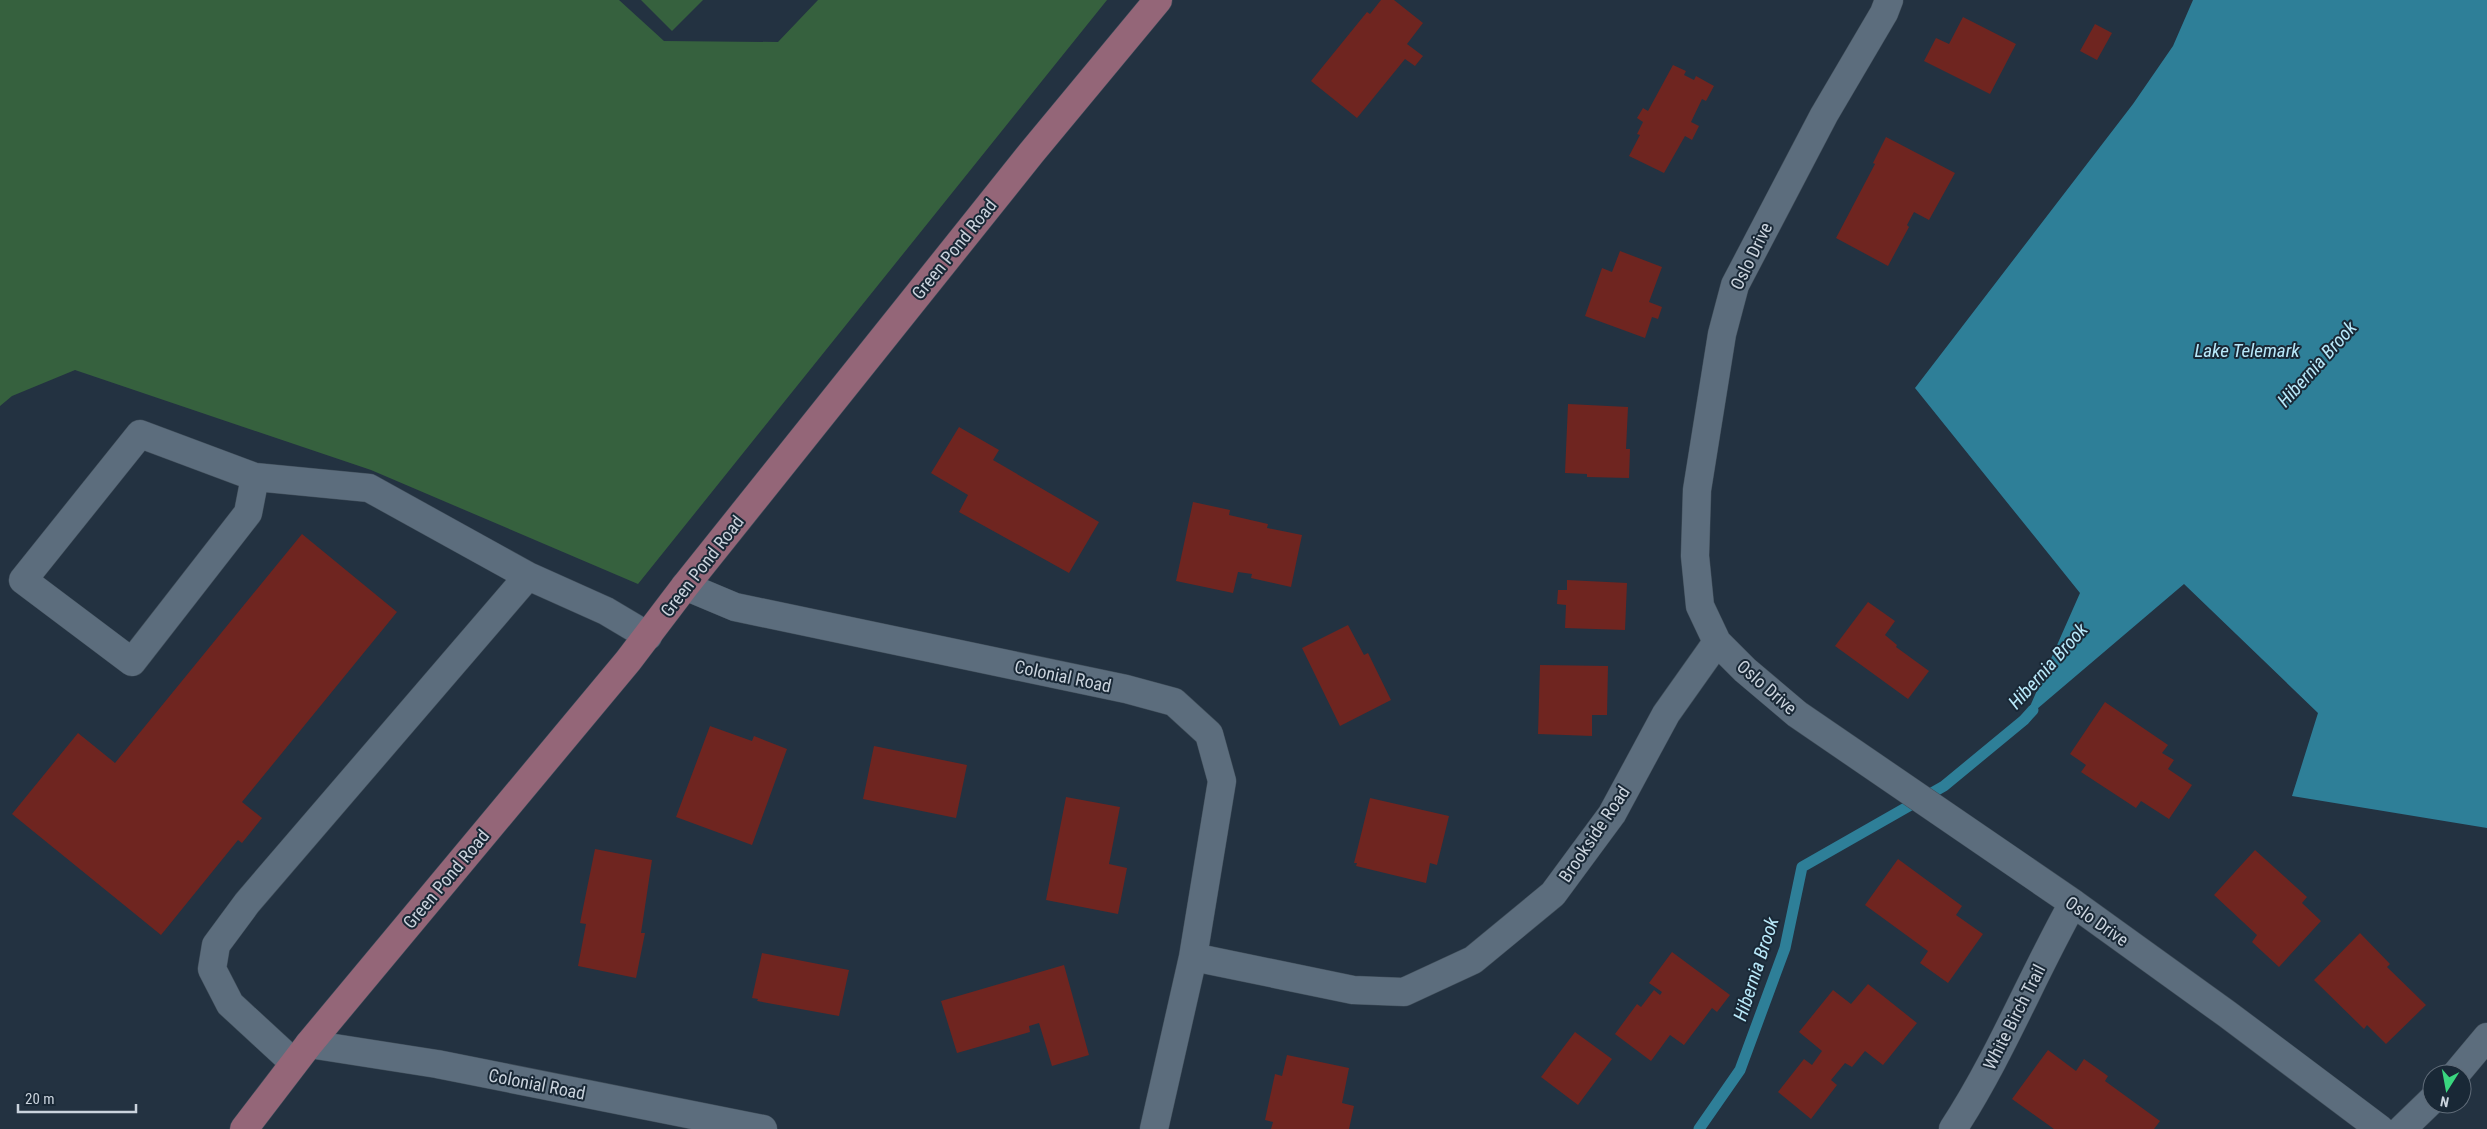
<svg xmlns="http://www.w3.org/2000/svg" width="2487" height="1129" font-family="'Roboto Condensed',sans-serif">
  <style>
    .green { fill: #36613e }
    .water { fill: #2e7f98 }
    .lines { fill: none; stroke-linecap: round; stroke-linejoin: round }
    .stream { stroke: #2e7f98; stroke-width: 11 }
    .building { fill: #6f2520 }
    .minor-casing { stroke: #404e5a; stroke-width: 29 }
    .major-casing { stroke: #404e5a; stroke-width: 29 }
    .minor { stroke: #5c6d7d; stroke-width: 28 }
    .major { stroke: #946678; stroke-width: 28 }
    .labels { text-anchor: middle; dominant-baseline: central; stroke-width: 4; stroke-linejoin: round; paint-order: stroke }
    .street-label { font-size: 18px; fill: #cad3dd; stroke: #192836 }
    .water-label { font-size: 19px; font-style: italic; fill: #b9e9fa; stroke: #192836 }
  </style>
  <rect width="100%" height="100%" fill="#233241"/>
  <path class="green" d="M 0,0 L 619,0 L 664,41 L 778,42 L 818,0 L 1107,0 L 638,584 L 371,470 L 75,370 L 12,396 L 0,406 Z
    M 641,0 L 703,0 L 672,31 Z"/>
  <path class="water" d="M 2193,0 L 2487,0 L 2487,828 L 2292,796 L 2318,713 L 2184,584 L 2024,720 L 2080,593 L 1915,388 L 2133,104 L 2173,46 Z"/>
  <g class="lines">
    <path class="stream" d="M 1699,1129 L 1740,1070 L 1785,948 L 1802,867 L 1944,786 L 2024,720 L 2033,710"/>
  </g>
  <path class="building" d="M 1381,0 L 1394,0 L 1423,23 L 1407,44 L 1423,56 L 1415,66 L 1405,59 L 1357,118 L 1311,81 L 1367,12 L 1370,14 Z
    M 1963,17 L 2016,44 L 1990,94 L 1924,61 L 1936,38 L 1949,44 Z
    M 2095,24 L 2112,33 L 2097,60 L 2080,51 Z
    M 1673,65 L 1686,71 L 1684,75 L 1694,80 L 1696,76 L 1714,86 L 1706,101 L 1702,99 L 1691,122 L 1699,126 L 1692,140 L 1685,136 L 1664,173 L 1629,156 L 1640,135 L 1637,134 L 1643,122 L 1637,118 L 1643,108 L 1648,111 Z
    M 1886,137 L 1955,173 L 1929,220 L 1914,212 L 1907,225 L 1909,227 L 1888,266 L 1836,238 L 1875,164 L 1873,163 Z
    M 1620,251 L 1662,267 L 1649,302 L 1662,307 L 1658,319 L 1652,317 L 1645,338 L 1585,316 L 1602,268 L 1612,272 Z
    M 1568,404 L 1628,407 L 1626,449 L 1630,449 L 1629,478 L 1587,477 L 1587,474 L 1565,473 Z
    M 959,427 L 999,450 L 993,460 L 1099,522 L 1069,573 L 959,512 L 968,495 L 931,473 Z
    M 1193,502 L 1230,510 L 1229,515 L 1268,524 L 1267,528 L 1302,535 L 1291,587 L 1251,578 L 1252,574 L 1238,572 L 1233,593 L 1176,581 Z
    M 302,534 L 397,612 L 242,802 L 262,818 L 242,843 L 238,840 L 161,935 L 12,814 L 78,733 L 115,763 Z
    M 1567,580 L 1627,583 L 1625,630 L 1565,628 L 1566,605 L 1557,604 L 1558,590 L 1567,590 Z
    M 1868,602 L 1895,621 L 1885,635 L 1897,645 L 1896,647 L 1929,671 L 1908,699 L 1835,646 Z
    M 1348,625 L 1364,655 L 1368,653 L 1391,700 L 1340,726 L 1302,648 Z
    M 1540,665 L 1608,666 L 1607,715 L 1592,715 L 1592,736 L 1538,734 Z
    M 2105,702 L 2168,745 L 2162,753 L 2174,760 L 2168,769 L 2192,785 L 2169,819 L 2141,801 L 2136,808 L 2081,772 L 2086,765 L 2070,754 Z
    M 710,726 L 752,741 L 754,736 L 787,749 L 752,845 L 676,817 Z
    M 874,746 L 967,765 L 956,818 L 863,799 Z
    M 1066,797 L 1120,807 L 1109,864 L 1127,868 L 1118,914 L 1046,900 Z
    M 1370,798 L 1449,816 L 1437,865 L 1430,863 L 1426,883 L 1356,866 L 1357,863 L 1354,863 Z
    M 595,849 L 652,860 L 641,933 L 645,933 L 636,978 L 578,966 L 586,924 L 580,923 Z
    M 2255,850 L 2307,897 L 2302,903 L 2321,921 L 2279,967 L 2252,942 L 2257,935 L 2214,895 Z
    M 1898,859 L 1962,906 L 1956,915 L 1983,934 L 1948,983 L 1920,963 L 1928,951 L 1865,905 Z
    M 2360,933 L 2390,964 L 2387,967 L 2426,1005 L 2386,1044 L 2367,1025 L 2364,1029 L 2314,980 Z
    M 1672,952 L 1730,995 L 1717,1012 L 1712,1008 L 1684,1045 L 1670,1035 L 1651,1061 L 1615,1034 L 1637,1004 L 1641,1007 L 1654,990 L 1660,995 L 1662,992 L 1649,983 Z
    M 762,953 L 849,970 L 839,1016 L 757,1001 L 758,999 L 752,998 Z
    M 1064,965 L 1089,1055 L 1052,1066 L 1039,1023 L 1029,1026 L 1030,1032 L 957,1053 L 941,1001 Z
    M 1868,984 L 1917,1023 L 1883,1065 L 1865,1051 L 1852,1067 L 1845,1063 L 1831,1080 L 1837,1085 L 1811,1119 L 1778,1092 L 1804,1059 L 1812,1065 L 1822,1051 L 1799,1032 L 1833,990 L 1851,1004 Z
    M 1575,1032 L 1612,1059 L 1578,1105 L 1541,1077 Z
    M 2048,1050 L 2076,1071 L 2084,1059 L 2108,1076 L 2105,1081 L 2160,1121 L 2154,1129 L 2054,1129 L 2012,1099 Z
    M 1287,1055 L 1349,1068 L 1342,1103 L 1354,1106 L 1349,1129 L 1271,1129 L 1273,1122 L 1265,1120 L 1275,1074 L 1282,1076 Z"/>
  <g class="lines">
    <g class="minor-casing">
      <path id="minor" d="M 1889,0 L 1884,13 L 1824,115 L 1735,285 L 1722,334 L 1697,490 L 1695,556 L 1700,606 L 1717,642 L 1745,670 L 1797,714 L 2073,903 L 2227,1014 L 2380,1129
        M 255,477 L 248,513 L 132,662 L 23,580 L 140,434 L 255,477 L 369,488 L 528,576
        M 685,586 L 735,607 L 1126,689 L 1174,702 L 1209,734 L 1222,781 L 1193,957 L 1154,1129
        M 1193,957 L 1353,990 L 1404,992 L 1473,960 L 1553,894 L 1612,814 L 1666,714 L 1717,642
        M 309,1044 L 437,1064 L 763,1129
        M 294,1063 L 230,1004 L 212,969 L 216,945 L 247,903 L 528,576 L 606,611 L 648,636
        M 2456,1074 L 2487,1037
        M 1953,1129 C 2000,1057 2031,978 2073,903
        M 2402,1129 L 2432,1100"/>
    </g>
    <g class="major-casing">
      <path id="major" d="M 244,1129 L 309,1044 L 628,661 L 685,586 L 1032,152 L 1158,0"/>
    </g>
    <use href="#minor" class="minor"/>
    <use href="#major" class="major"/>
  </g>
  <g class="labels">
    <g class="street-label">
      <text transform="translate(954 249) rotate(-51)">Green Pond Road</text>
      <text transform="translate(1751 256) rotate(-64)">Oslo Drive</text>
      <text transform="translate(702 566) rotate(-52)">Green Pond Road</text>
      <text transform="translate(1063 676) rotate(12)">Colonial Road</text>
      <text transform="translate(1767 687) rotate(41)">Oslo Drive</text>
      <text transform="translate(1594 834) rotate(-56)">Brookside Road</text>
      <text transform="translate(446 879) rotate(-50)">Green Pond Road</text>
      <text transform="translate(2097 921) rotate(35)">Oslo Drive</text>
      <text transform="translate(2014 1017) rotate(-63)">White Birch Trail</text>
      <text transform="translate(537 1084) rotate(11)">Colonial Road</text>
    </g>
    <g class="water-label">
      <text x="2247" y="350">Lake Telemark</text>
      <text transform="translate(2317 364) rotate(-48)">Hibernia Brook</text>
      <text transform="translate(2048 666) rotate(-48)">Hibernia Brook</text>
      <text transform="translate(1756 969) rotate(-72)">Hibernia Brook</text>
    </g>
  </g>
  <g transform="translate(2447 1089) rotate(191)"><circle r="24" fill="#192836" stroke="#606c79"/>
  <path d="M0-4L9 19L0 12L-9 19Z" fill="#3ad77f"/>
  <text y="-8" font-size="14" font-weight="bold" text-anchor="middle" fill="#cad3dd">N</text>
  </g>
  <path d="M18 1104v8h118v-8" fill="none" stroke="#cad3dd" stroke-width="2.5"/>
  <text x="25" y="1104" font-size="15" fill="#cad3dd" stroke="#192836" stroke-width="4" paint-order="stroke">20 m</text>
</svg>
